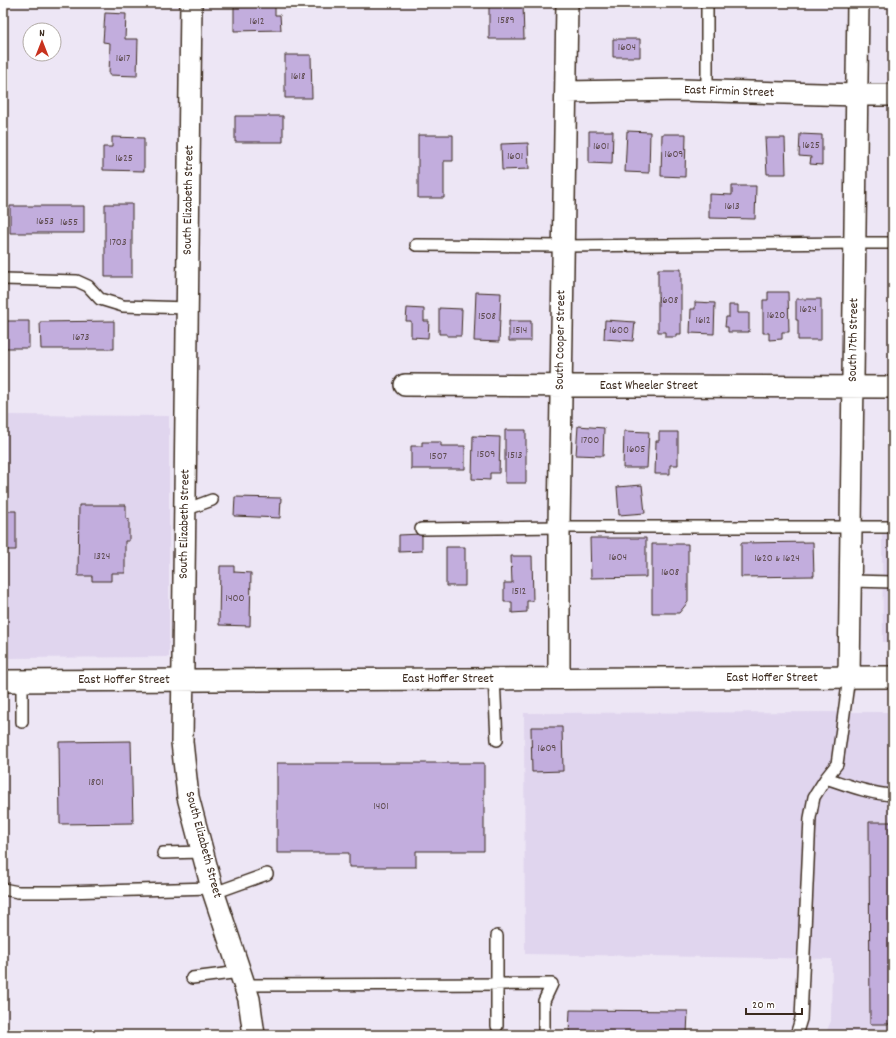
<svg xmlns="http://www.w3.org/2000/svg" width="896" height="1038" font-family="Dekko,sans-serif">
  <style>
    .built { fill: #e0d5ee }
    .building { fill: #c2addd; stroke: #3b2a1e }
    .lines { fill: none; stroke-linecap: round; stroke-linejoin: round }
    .lane-casing { stroke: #3b2a1e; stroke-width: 14 }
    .street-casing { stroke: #3b2a1e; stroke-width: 24 }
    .lane { stroke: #fff; stroke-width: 11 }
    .street { stroke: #fff; stroke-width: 21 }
    .labels { text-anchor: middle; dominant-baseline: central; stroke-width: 3; stroke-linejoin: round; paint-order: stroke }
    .number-label { font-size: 11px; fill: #5d4b4e }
    .street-label { font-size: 13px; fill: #3b2a1e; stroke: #fff }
  </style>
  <rect width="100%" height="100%" fill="#ede6f5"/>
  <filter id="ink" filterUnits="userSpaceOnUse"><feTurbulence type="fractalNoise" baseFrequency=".025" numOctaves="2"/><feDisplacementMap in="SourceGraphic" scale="8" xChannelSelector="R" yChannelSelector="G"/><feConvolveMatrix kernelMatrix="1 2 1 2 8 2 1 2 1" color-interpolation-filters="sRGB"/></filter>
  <g filter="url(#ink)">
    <path class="built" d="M 3,415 L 169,416 L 169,657 L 3,658 Z
      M 882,532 L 893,532 L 893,642 L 883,642 Z
      M 893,712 L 893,1035 L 825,1035 L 831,1021 L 832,959 L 525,954 L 524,713 Z"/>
    <path class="building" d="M 523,3 L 524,39 L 489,39 L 489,4 Z
      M 275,6 L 275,15 L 280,15 L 281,30 L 234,31 L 234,7 Z
      M 105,13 L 126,14 L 125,39 L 138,39 L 137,76 L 109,75 L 110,43 L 103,42 Z
      M 613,39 L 640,39 L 640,57 L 613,57 Z
      M 285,55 L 311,55 L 312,98 L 285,98 Z
      M 235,116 L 283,116 L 283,142 L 235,142 Z
      M 589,131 L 613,131 L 612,164 L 589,163 Z
      M 627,131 L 650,132 L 649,173 L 625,172 Z
      M 662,134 L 686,134 L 685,177 L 661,176 Z
      M 800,134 L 822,135 L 822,165 L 810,164 L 811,157 L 799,156 Z
      M 418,135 L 453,135 L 453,161 L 444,161 L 444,198 L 418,198 Z
      M 112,137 L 144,138 L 144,171 L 103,170 L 103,147 L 112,147 Z
      M 765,138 L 785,138 L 786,174 L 767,174 Z
      M 528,143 L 529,169 L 502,170 L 501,144 Z
      M 732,186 L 756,186 L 755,219 L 709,218 L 709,194 L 732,195 Z
      M 105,204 L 132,204 L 132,277 L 105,277 Z
      M 10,206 L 84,206 L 84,233 L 10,233 Z
      M 658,269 L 681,269 L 681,334 L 676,334 L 676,337 L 665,337 L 665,332 L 658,332 Z
      M 476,292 L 501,293 L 499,342 L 474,341 Z
      M 768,292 L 788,292 L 789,332 L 782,332 L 782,339 L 769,340 L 769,333 L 763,333 L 763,300 L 768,300 Z
      M 796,299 L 821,299 L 821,340 L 798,340 L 798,320 L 796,320 Z
      M 695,302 L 715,303 L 714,334 L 690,333 L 691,309 L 695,309 Z
      M 729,305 L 738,305 L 738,313 L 749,313 L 749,332 L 728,332 L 728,327 L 725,327 L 726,317 L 729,317 Z
      M 407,308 L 424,309 L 424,321 L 429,321 L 428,338 L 411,337 L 411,321 L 406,321 Z
      M 439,308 L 462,309 L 461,336 L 447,336 L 447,334 L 439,334 Z
      M 605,320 L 635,322 L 633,341 L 604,339 Z
      M 3,321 L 29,321 L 29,348 L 3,348 Z
      M 114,321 L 114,349 L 41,349 L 40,322 Z
      M 509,321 L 531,321 L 531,341 L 509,341 Z
      M 578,426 L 604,428 L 603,456 L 576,455 Z
      M 505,430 L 526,430 L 526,483 L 505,483 Z
      M 624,431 L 649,432 L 647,468 L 623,468 Z
      M 659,432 L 678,432 L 678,465 L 670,465 L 670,474 L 655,474 L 656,441 L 659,441 Z
      M 473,436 L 500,437 L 499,473 L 490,473 L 490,480 L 472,479 Z
      M 422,442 L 441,442 L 441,446 L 465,446 L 465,469 L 411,469 L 411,446 L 422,446 Z
      M 642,485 L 645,513 L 619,515 L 617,487 Z
      M 235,497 L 281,498 L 280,518 L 234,516 Z
      M 79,505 L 126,505 L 126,519 L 129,519 L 129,541 L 125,541 L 125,573 L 111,573 L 111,581 L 92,581 L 92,576 L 78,576 Z
      M 3,506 L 5,506 L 7,511 L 16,511 L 16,550 L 5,550 L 5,556 L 3,556 Z
      M 422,534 L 422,551 L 399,552 L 399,535 Z
      M 590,538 L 646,538 L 646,577 L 591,578 Z
      M 813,542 L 814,576 L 741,577 L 741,543 Z
      M 652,544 L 688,544 L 688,602 L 679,613 L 652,613 Z
      M 446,547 L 465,547 L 465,586 L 446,586 Z
      M 511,556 L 532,556 L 533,601 L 527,601 L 527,612 L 512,613 L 512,602 L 504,602 L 504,583 L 512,583 Z
      M 220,566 L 234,566 L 234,572 L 251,573 L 250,626 L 219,625 Z
      M 531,727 L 562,727 L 563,771 L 532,772 Z
      M 131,741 L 133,823 L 60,824 L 59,742 Z
      M 277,763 L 484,763 L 484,851 L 416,851 L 416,867 L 349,867 L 349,853 L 277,853 Z
      M 869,822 L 893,822 L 893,1024 L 870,1024 Z
      M 570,1010 L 688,1011 L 687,1035 L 569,1035 Z
      M 44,1031 L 120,1031 L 120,1035 L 44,1035 Z"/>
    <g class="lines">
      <g class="lane-casing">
        <path id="lane" d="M 707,3 L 707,91
          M 416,245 L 563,246 L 855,243 L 893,243
          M 3,279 L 77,281 L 88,286 L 100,299 L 123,306 L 188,308
          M 185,510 L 212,500
          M 421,529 L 559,527 L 893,527
          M 851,581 L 893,582
          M 494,678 L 497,740
          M 22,681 L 22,722
          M 826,778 C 847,785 870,794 893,795
          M 163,853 L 203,852
          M 3,889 L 18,892 L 63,892 L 212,888
          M 214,893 L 267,874
          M 497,936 L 497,1026
          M 192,978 L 240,972
          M 244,985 L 552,984 L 544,1001 L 544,1035
          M 796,1035 L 801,1019 L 810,818 L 814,797 L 826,778 L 837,764 L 849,677"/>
      </g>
      <g class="street-casing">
        <path id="street" d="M 191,3 L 182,742 L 188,797 L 212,888 L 249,999 L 254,1035
          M 566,92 L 680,90 L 857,95 L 893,95
          M 405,385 L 893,387
          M 849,677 L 858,3
          M 559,678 L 559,527 L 567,3
          M 3,681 L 893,677"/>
      </g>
      <use href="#lane" class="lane"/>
      <use href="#street" class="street"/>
    </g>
  </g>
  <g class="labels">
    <g class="number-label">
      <text x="506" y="21">1589</text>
      <text x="257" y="22">1612</text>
      <text x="627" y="48">1604</text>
      <text x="123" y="59">1617</text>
      <text x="298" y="77">1618</text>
      <text x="811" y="146">1625</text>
      <text x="601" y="147">1601</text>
      <text x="674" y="155">1609</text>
      <text x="515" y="157">1601</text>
      <text x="124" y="159">1625</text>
      <text x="732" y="207">1613</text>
      <text x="45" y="222">1653</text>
      <text x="69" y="223">1655</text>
      <text x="118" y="243">1703</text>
      <text x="669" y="301">1608</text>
      <text x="808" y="310">1624</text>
      <text x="776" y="316">1620</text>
      <text x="487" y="317">1508</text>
      <text x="703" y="321">1612</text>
      <text x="520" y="331">1514</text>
      <text x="619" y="331">1600</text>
      <text x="81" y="338">1673</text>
      <text x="590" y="441">1700</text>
      <text x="636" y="450">1605</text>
      <text x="486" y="455">1509</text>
      <text x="515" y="456">1513</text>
      <text x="438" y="457">1507</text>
      <text x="102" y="557">1324</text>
      <text x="618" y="558">1604</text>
      <text x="777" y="559">1620 &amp; 1624</text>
      <text x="670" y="573">1608</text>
      <text x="519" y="592">1512</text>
      <text x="235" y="599">1400</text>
      <text x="547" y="749">1609</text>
      <text x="96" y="783">1801</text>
      <text x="381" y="807">1401</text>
    </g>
    <g class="street-label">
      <text transform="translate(729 92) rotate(2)">East Firmin Street</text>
      <text transform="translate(189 200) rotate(-89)">South Elizabeth Street</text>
      <text transform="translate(561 340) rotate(-89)">South Cooper Street</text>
      <text transform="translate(854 340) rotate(-89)">South 17th Street</text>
      <text x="649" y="386">East Wheeler Street</text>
      <text transform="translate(185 524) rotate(-89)">South Elizabeth Street</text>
      <text x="772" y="678">East Hoffer Street</text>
      <text x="448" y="679">East Hoffer Street</text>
      <text x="124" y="680">East Hoffer Street</text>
      <text transform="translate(203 845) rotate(75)">South Elizabeth Street</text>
    </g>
  </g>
  <rect width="896" height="1038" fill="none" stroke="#fff" stroke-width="16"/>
  <rect x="8" y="8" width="880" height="1022" fill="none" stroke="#3b2a1e" stroke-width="1.5" filter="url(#ink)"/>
  <g transform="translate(42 42)"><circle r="19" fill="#ffffff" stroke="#b1aaa5"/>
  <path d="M0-3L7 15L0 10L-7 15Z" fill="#c8321e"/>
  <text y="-6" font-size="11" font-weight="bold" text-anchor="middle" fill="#3b2a1e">N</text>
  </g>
  <path d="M746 1008v6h56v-6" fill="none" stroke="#3b2a1e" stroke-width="2"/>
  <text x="752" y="1008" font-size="12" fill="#3b2a1e" stroke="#ffffff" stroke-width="3" paint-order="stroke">20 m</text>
</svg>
